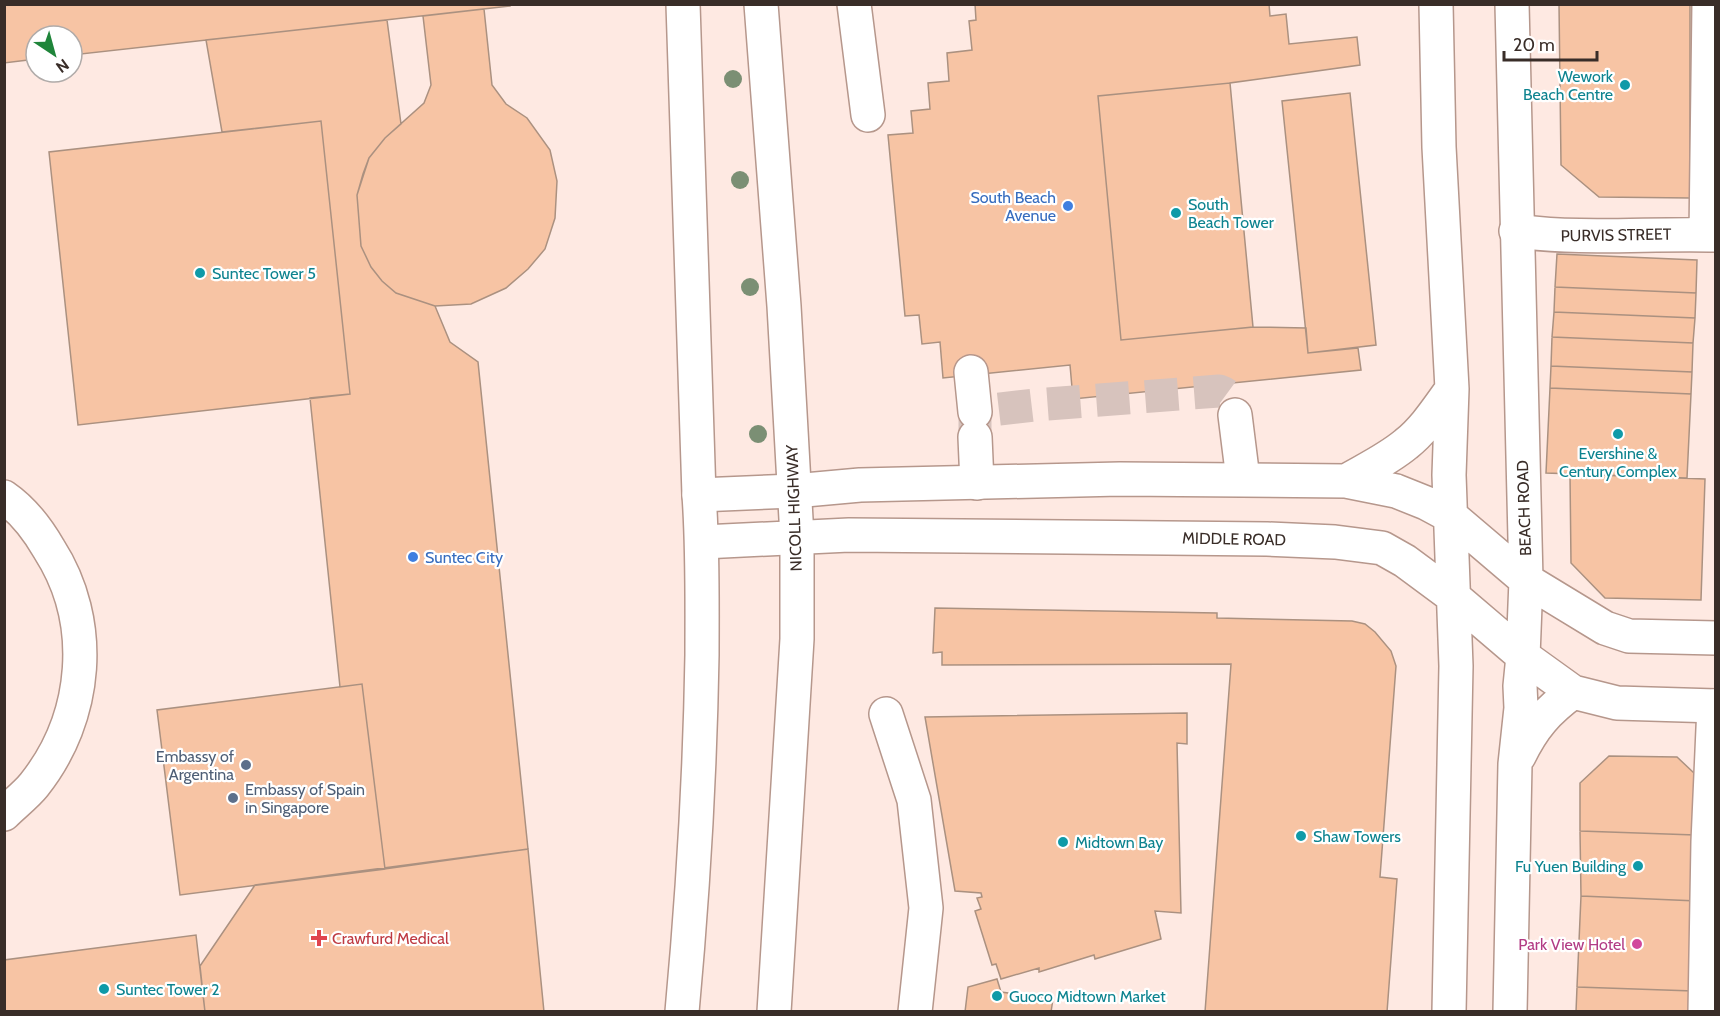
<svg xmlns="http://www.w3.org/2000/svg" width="1720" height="1016" font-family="Cabin,sans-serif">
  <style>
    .building { fill: #f7c4a4; stroke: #ab9180; stroke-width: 1.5 }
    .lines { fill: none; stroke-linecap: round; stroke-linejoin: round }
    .minor-tunnel { stroke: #d7c3bd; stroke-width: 33; stroke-dasharray: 33 16; stroke-linecap: butt }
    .minor-casing { stroke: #b6978c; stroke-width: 36 }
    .major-casing { stroke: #b6978c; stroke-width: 36 }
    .highway-casing { stroke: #b6978c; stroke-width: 36 }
    .minor { stroke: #fff; stroke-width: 33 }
    .major { stroke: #fff; stroke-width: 33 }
    .highway { stroke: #fff; stroke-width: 33 }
    .tree { fill: #7b8f74 }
    .culture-dot { fill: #0f9aa8; stroke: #fff; stroke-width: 2 }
    .shop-dot { fill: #3f7fe0; stroke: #fff; stroke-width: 2 }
    .service-dot { fill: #5c6f8a; stroke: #fff; stroke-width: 2 }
    .health-dot { fill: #e0444e; stroke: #fff; stroke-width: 2 }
    .hotel-dot { fill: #d1479c; stroke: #fff; stroke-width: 2 }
    .labels { text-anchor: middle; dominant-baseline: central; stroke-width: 4.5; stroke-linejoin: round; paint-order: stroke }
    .culture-label { font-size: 16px; fill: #0d838f; stroke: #fff; text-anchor: start }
    .shop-label { font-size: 16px; fill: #366cbe; stroke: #fff; text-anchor: end }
    .street-label { font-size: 16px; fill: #392d28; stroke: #fff }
    .service-label { font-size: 16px; fill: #4e5e75; stroke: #fff; text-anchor: end }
    .health-label { font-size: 16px; fill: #be3a42; stroke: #fff; text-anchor: start }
    .hotel-label { font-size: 16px; fill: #b23c85; stroke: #fff; text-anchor: end }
  </style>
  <rect width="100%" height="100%" fill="#fee9e2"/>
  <path class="building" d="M 4,4 L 510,4 L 510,6 L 72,55 L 72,36 L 36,36 L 36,59 L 4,63 Z
    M 975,4 L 1269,4 L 1270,16 L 1286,14 L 1289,44 L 1357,37 L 1360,65 L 1230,83 L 1253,327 L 1306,328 L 1308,353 L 1358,348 L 1361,370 L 1073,399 L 1070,365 L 943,378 L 940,342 L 922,344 L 919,315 L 905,316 L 888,135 L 913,133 L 911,111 L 930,109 L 928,83 L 949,81 L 947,53 L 972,50 L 969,21 L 976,20 Z
    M 1559,4 L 1690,4 L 1690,198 L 1599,197 L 1561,165 Z
    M 484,9 L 492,85 L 506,104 L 527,118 L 550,150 L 557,181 L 555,218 L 545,249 L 528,269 L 506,288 L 471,304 L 435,306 L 396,293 L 382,281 L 371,267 L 361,246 L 357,195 L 369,158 L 385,138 L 424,103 L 431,85 L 423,16 Z
    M 387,20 L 401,124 L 385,138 L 369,158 L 363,174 L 357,195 L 361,246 L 371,267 L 382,281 L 396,293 L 435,306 L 450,342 L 478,362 L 528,849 L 385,869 L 362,684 L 340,687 L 310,398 L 350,394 L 321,121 L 222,132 L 206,40 Z
    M 1230,83 L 1253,327 L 1121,340 L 1098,96 Z
    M 1350,93 L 1376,345 L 1308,353 L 1282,101 Z
    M 321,121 L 350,394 L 78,425 L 49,152 Z
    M 1557,254 L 1697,260 L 1696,293 L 1555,287 Z
    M 1555,287 L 1696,293 L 1695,318 L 1554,312 Z
    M 1554,312 L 1695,318 L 1693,343 L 1552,337 Z
    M 1552,337 L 1693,343 L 1692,372 L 1551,366 Z
    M 1551,366 L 1692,372 L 1691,394 L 1550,388 Z
    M 1550,388 L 1691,394 L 1687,478 L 1546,473 Z
    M 1570,474 L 1705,479 L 1701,600 L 1605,598 L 1571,563 Z
    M 935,608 L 1217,613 L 1217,618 L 1352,621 L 1365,624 L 1375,632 L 1391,651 L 1396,666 L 1380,877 L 1397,879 L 1387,1012 L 1205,1012 L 1231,664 L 942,665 L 942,652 L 933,653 Z
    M 362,684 L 385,869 L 180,895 L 157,710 Z
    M 1187,713 L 1187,744 L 1177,743 L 1181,913 L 1155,911 L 1161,939 L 1095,959 L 1094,955 L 1039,972 L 1039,968 L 1001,979 L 996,964 L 992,965 L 975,911 L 981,909 L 977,898 L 982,897 L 981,893 L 955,891 L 925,717 Z
    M 1609,756 L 1677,757 L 1694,773 L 1695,835 L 1580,831 L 1580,783 Z
    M 1580,831 L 1695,835 L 1697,901 L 1581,896 Z
    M 528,849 L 544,1012 L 205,1012 L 200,966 L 255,885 Z
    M 1581,896 L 1697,901 L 1693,991 L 1577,987 Z
    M 196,935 L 205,1012 L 4,1012 L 4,960 Z
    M 997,979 L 1001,992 L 1053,999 L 1051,1012 L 965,1012 L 968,987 Z
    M 1577,987 L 1693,991 L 1693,1012 L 1576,1012 Z"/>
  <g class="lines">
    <path class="minor-tunnel" d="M 975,437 L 975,412 L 1034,405 L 1219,391 C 1231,395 1234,403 1235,415"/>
    <g class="minor-casing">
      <path id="minor" d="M 854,4 L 868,115
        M 1516,231 C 1582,240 1649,233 1716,235
        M 1706,235 L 1709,4
        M 971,372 L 975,412
        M 1235,415 L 1243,479
        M 975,437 L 977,483
        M 4,497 C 23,510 38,530 49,549 C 96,622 88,717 34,785 C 26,795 14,804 4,814
        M 886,714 L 914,800 L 926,908 L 915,1012
        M 1705,1012 L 1708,842 L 1714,706"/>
    </g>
    <g class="major-casing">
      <path id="major" d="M 1436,4 L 1439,147 L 1452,389 L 1449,475 L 1456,666 L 1449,1012
        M 1346,481 C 1367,469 1388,459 1406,444 C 1425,429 1438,408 1452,389
        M 699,495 L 794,491 L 860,485 L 1120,479 L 1346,481 L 1396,491 L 1426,503 L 1452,517 L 1526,580 L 1605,628 L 1629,636 L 1716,638
        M 703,542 L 849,535 L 1267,539 L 1335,542 L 1382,548 L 1405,561 L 1455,598 L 1523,656 L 1573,692 L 1617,703 L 1716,706
        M 1519,756 C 1533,727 1547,711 1573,692
        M 1510,1012 L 1515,764 L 1521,708 L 1520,686 L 1523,656 L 1526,580 L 1512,4"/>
    </g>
    <g class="highway-casing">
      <path id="highway" d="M 761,4 L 784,306 L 797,537 L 797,639 L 774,1012
        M 682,1012 C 693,893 700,774 702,655 C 702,601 703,548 699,495 L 683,4"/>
    </g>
    <use href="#minor" class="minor"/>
    <use href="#major" class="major"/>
    <use href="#highway" class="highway"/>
  </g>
  <g class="tree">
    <circle cx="733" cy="79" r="9"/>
    <circle cx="740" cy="180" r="9"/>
    <circle cx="750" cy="287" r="9"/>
    <circle cx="758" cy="434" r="9"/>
  </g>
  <g class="culture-dot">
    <circle cx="1625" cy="85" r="6"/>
    <circle cx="1176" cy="213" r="6"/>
    <circle cx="200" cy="273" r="6"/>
    <circle cx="1618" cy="434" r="6"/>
    <circle cx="1301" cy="836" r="6"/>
    <circle cx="1063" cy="842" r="6"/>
    <circle cx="1638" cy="866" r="6"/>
    <circle cx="104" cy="989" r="6"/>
    <circle cx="997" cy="996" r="6"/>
  </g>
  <g class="shop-dot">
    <circle cx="1068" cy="206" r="6"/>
    <circle cx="413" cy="557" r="6"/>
  </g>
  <g class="service-dot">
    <circle cx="246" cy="765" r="6"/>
    <circle cx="233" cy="798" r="6"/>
  </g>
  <path class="health-dot" d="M316 929h6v6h6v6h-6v6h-6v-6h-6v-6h6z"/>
  <circle class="hotel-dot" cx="1637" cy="944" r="6"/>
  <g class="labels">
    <g class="culture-label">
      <text x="1613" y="76" text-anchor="end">Wework<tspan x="1613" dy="18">Beach Centre</tspan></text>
      <text x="1188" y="204">South<tspan x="1188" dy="18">Beach Tower</tspan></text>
      <text x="212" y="273">Suntec Tower 5</text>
      <text x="1618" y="453" text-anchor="middle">Evershine &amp;<tspan x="1618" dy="18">Century Complex</tspan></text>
      <text x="1313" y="836">Shaw Towers</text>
      <text x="1075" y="842">Midtown Bay</text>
      <text x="1626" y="866" text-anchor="end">Fu Yuen Building</text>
      <text x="116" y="989">Suntec Tower 2</text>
      <text x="1009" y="996">Guoco Midtown Market</text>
    </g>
    <g class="shop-label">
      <text x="1056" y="197">South Beach<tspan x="1056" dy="18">Avenue</tspan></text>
      <text x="425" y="557" text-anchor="start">Suntec City</text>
    </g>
    <g class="street-label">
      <text transform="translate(1616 235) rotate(-1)">PURVIS STREET</text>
      <text transform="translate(794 508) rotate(-92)">NICOLL HIGHWAY</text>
      <text transform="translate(1524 508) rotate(-92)">BEACH ROAD</text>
      <text transform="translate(1234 539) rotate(1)">MIDDLE ROAD</text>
    </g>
    <g class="service-label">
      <text x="234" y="756">Embassy of<tspan x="234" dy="18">Argentina</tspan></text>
      <text x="245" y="789" text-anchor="start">Embassy of Spain<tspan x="245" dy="18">in Singapore</tspan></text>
    </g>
    <g class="health-label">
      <text x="332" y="938">Crawfurd Medical</text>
    </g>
    <g class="hotel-label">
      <text x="1625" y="944">Park View Hotel</text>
    </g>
  </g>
  <rect width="1720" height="1016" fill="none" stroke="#392d28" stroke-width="12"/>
  <g transform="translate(54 54) rotate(144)"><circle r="28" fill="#ffffff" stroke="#b0aba9" stroke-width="1.5"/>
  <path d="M0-4.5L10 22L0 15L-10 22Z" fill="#1f853a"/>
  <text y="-9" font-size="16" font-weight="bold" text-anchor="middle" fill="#392d28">N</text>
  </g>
  <path d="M1504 51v9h93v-9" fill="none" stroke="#392d28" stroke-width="3"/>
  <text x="1513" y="51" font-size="18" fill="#392d28" stroke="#ffffff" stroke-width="4.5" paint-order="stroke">20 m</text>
</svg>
